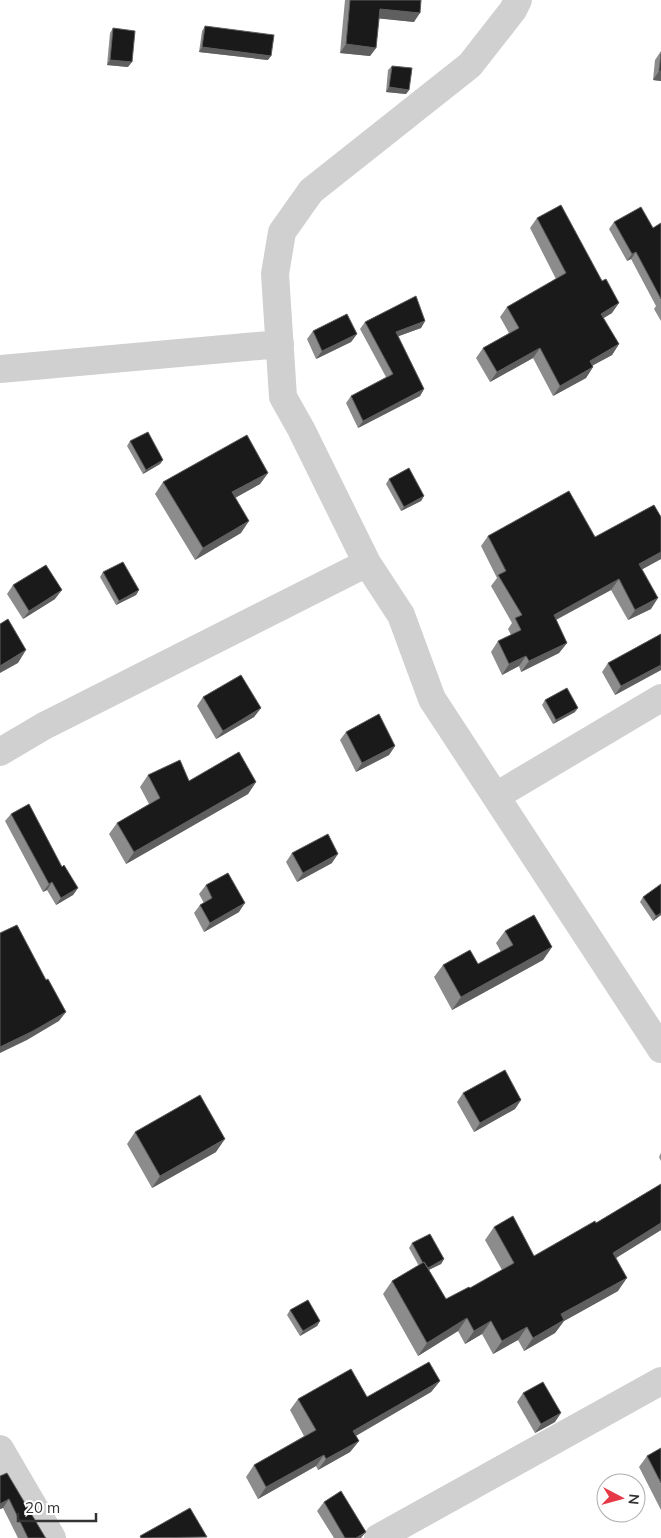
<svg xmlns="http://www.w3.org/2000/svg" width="661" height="1538" font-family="Mulish,sans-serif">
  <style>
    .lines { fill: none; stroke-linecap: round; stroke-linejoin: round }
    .minor { stroke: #d0d0d0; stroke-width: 28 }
    .wall { fill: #8c8c8c }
    .shaded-wall { fill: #5f5f5f }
    .building { fill: #1a1a1a; stroke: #5f5f5f }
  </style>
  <rect width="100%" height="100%" fill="#fff"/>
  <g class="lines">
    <path class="minor" d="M 518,0 L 513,10 L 470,65 L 311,191 L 282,232 L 275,274 L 283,397 L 301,429 L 367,563 L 401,615 L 432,699 L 661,1049
      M 0,369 L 280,344
      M 0,752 L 44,726 L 367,563
      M 496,796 L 661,698
      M 0,1449 L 52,1538
      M 378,1538 L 661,1381"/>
  </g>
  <path class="wall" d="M 345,0 L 421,0 L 414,22 L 379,18 L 376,48 L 370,56 L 340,53 Z
    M 205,26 L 268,60 L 199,52 L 202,31 Z
    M 113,28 L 128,67 L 107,65 L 110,33 Z
    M 661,51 L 661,81 L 653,80 L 655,60 Z
    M 392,66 L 409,90 L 406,94 L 386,92 L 388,70 Z
    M 537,218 L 612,313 L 603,318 L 619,344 L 612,355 L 592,366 L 593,367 L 586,378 L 553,396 L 533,358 L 490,382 L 476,358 L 483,348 L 509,333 L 500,317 L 507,307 L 556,279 L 530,228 Z
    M 614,222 L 653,228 L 661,223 L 661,321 L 654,309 L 656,306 L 631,259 L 627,261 L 609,229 Z
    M 425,321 L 421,328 L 398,336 L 424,389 L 420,396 L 358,428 L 346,403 L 351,396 L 386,377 L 360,329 L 365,322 Z
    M 313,331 L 357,334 L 351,342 L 316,359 L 307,339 Z
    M 130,441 L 163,460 L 160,464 L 143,474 L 127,446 Z
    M 268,473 L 260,484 L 235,498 L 241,533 L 195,560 L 155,494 L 163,482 Z
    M 389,479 L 424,496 L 421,501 L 401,511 L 386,484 Z
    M 661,517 L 661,559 L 642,569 L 651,609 L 628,620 L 611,590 L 556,620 L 567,643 L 559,653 L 521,672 L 519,666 L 502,675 L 491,652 L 498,641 L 511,635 L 508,629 L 512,623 L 491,586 L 497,578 L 481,546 L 488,536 L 595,537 Z
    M 103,572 L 139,590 L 136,595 L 116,605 L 100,577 Z
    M 13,585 L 55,599 L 23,619 L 7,594 Z
    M 661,634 L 661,670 L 615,695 L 602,672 L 608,663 Z
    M 203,697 L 261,708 L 254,717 L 216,739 L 197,706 Z
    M 545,700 L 575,712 L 553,724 L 542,705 Z
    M 346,732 L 395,746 L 389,755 L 356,772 L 340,740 Z
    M 148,775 L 189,781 L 256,782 L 248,794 L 126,864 L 109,834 L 117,823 L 149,804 L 140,787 Z
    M 11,814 L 62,867 L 78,888 L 73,895 L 56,905 L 47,890 L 43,892 L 5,821 Z
    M 292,853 L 332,863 L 297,882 L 286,862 Z
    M 206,885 L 239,912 L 204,932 L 194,913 L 200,905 L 204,903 L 199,894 Z
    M 643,897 L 661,915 L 653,921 L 640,902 Z
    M 505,931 L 552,947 L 543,960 L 452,1010 L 434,977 L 443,965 L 478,964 L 501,952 L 496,943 Z
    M 463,1093 L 521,1100 L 515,1109 L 474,1132 L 457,1102 Z
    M 135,1132 L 216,1152 L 152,1188 L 127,1144 Z
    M 661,1153 L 661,1161 L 659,1157 Z
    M 661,1184 L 661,1230 L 616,1258 L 618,1291 L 564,1321 L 555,1333 L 524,1351 L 518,1340 L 493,1354 L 482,1334 L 465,1344 L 458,1331 L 418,1356 L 383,1294 L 392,1281 L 419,1266 L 409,1248 L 412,1243 L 444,1259 L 441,1264 L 429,1270 L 446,1299 L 470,1288 L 502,1270 L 485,1240 L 494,1227 L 534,1256 L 596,1223 Z
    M 290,1310 L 320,1321 L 317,1326 L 300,1336 L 287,1315 Z
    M 440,1381 L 431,1392 L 356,1436 L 359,1441 L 350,1452 L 318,1470 L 316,1466 L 258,1499 L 246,1477 L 254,1465 L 304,1436 L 290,1410 L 298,1399 L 367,1397 Z
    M 523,1393 L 555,1422 L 535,1433 L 517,1402 Z
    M 661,1448 L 661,1510 L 639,1467 L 647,1456 Z
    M 0,1476 L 45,1537 L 46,1538 L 18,1538 L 3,1508 L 0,1509 Z
    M 324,1502 L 361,1538 L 334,1538 L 317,1511 Z"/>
  <path class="shaded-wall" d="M 380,9 L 420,13 L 414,22 L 374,18 Z
    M 346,44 L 376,48 L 370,56 L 340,53 Z
    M 202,47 L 271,56 L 268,60 L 199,52 Z
    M 110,60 L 132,62 L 128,67 L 107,65 Z
    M 659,71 L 661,71 L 661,81 L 653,80 Z
    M 389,87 L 409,90 L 406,94 L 386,92 Z
    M 636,252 L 631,259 L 627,261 L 632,254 Z
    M 619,303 L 612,313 L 594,324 L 601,314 Z
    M 425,321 L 421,328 L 391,339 L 396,332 Z
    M 357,334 L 351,342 L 316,359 L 322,351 Z
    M 619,344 L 612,355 L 582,371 L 590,361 Z
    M 540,348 L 533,358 L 490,382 L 497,372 Z
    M 593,367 L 586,378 L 553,396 L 560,386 Z
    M 424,389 L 420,396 L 358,428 L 363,421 Z
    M 163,460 L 160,464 L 143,474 L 146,470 Z
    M 268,473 L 260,484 L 224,504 L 232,492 Z
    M 424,496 L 421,501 L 401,511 L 404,507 Z
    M 249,521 L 241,533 L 195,560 L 203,548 Z
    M 661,552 L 661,559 L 632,575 L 639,564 Z
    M 619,579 L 611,590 L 546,625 L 554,615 Z
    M 62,590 L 55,599 L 23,619 L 29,611 Z
    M 139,590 L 136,595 L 116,605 L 119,601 Z
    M 658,598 L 651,609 L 628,620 L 635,610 Z
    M 567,643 L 559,653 L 521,672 L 529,661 Z
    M 26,650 L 18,663 L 0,673 L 0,666 Z
    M 526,656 L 519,666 L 502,675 L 509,664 Z
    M 661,665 L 661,670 L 615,695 L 621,686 Z
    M 261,708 L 254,717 L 216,739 L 223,731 Z
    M 578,708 L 575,712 L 553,724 L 556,720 Z
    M 395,746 L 389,755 L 356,772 L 362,763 Z
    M 256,782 L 248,794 L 126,864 L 134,852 Z
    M 338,854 L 332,863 L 297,882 L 303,873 Z
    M 52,882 L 47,890 L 43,892 L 49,884 Z
    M 78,888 L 73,895 L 56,905 L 61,898 Z
    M 245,903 L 239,912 L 204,932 L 210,923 Z
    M 661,913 L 661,915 L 653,921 L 656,916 Z
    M 552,947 L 543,960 L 452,1010 L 461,997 Z
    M 66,1012 L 59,1021 L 27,1040 L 0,1053 L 0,1047 Z
    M 521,1100 L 515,1109 L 474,1132 L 480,1123 Z
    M 225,1139 L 216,1152 L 152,1188 L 160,1176 Z
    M 661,1223 L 661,1230 L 603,1266 L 613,1253 Z
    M 444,1259 L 441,1264 L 422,1273 L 426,1269 Z
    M 627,1278 L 618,1291 L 564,1321 L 555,1333 L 524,1351 L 533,1338 L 561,1314 Z
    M 467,1318 L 458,1331 L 418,1356 L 427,1343 Z
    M 320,1321 L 317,1326 L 300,1336 L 303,1331 Z
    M 491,1321 L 482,1334 L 465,1344 L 474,1331 Z
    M 527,1327 L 518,1340 L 493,1354 L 502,1341 Z
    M 440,1381 L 431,1392 L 345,1442 L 353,1431 Z
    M 561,1413 L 555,1422 L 535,1433 L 541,1424 Z
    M 359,1441 L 350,1452 L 318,1470 L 326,1459 Z
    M 324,1455 L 316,1466 L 258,1499 L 266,1487 Z
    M 9,1499 L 3,1508 L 0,1509 L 0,1504 Z
    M 366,1532 L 361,1538 L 356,1538 Z"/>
  <path class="building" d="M 350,0 L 421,0 L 420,13 L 380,9 L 376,48 L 346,44 Z
    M 205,26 L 274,35 L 271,56 L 202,47 Z
    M 113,28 L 135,31 L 132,62 L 110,60 Z
    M 661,54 L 661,71 L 659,71 Z
    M 392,66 L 412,68 L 409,90 L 389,87 Z
    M 561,205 L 602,281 L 606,279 L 619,303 L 601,314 L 619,344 L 590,361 L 593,367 L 560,386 L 540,348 L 497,372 L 483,348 L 519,328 L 507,307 L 566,273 L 537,218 Z
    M 641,207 L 653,228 L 661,223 L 661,299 L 636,252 L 632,254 L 614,222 Z
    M 416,296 L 425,321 L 396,332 L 424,389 L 363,421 L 351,396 L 393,374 L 365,322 Z
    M 347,314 L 357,334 L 322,351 L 313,331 Z
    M 148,432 L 163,460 L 146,470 L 130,441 Z
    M 247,435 L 268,473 L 232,492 L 249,521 L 203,548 L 163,482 Z
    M 409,468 L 424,496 L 404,507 L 389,479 Z
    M 569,491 L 595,537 L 654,505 L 661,517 L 661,552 L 639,564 L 658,598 L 635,610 L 619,579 L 554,615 L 567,643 L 529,661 L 526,656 L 509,664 L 498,641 L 521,630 L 515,618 L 522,615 L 498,575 L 506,571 L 488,536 Z
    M 123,562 L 139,590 L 119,601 L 103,572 Z
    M 46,565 L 62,590 L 29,611 L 13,585 Z
    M 8,619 L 26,650 L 0,666 L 0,624 Z
    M 661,634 L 661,665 L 621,686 L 608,663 Z
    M 241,675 L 261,708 L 223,731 L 203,697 Z
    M 567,688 L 578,708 L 556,720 L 545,700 Z
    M 379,714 L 395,746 L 362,763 L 346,732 Z
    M 239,752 L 256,782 L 134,852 L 117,823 L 160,798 L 148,775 L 180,760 L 189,781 Z
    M 29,804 L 62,867 L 64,865 L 78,888 L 61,898 L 52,882 L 49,884 L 11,814 Z
    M 328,834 L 338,854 L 303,873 L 292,853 Z
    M 228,873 L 245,903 L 210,923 L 200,905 L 212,898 L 206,885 Z
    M 661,884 L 661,913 L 656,916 L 643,897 Z
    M 534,915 L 552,947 L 461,997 L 443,965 L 470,950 L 478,964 L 513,945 L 505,931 Z
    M 17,925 L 46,980 L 48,979 L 66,1012 L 33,1031 L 0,1047 L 0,933 Z
    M 505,1070 L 521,1100 L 480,1123 L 463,1093 Z
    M 200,1095 L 225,1139 L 160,1176 L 135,1132 Z
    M 661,1184 L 661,1223 L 613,1253 L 627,1278 L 561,1314 L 564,1320 L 533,1338 L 527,1327 L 502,1341 L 491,1321 L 474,1331 L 467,1318 L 427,1343 L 392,1281 L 424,1262 L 446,1299 L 469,1287 L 470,1288 L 514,1263 L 494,1227 L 513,1216 L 534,1256 L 595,1221 L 596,1223 Z
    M 430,1234 L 444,1259 L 428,1268 L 424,1262 L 423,1263 L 412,1243 Z
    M 308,1300 L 320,1321 L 303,1331 L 290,1310 Z
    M 429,1362 L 440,1381 L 353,1431 L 359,1441 L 326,1459 L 324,1455 L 266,1487 L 254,1465 L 316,1430 L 298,1399 L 351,1369 L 367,1397 Z
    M 543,1382 L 561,1413 L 541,1424 L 523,1393 Z
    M 661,1448 L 661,1483 L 647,1456 Z
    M 7,1473 L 45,1537 L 46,1538 L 28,1538 L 9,1499 L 0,1504 L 0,1476 Z
    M 341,1491 L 366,1532 L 356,1538 L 345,1538 L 324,1502 Z
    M 190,1508 L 207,1537 L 141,1538 L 140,1536 Z"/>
  <g transform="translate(621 1498) rotate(96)"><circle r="24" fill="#ffffff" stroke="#adadad"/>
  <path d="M0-4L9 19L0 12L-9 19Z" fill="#e63946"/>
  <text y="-8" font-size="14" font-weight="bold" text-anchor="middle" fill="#333333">N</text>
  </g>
  <path d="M18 1513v8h78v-8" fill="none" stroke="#333333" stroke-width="2.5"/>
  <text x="25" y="1513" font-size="15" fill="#333333" stroke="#ffffff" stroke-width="4" paint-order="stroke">20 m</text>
</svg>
